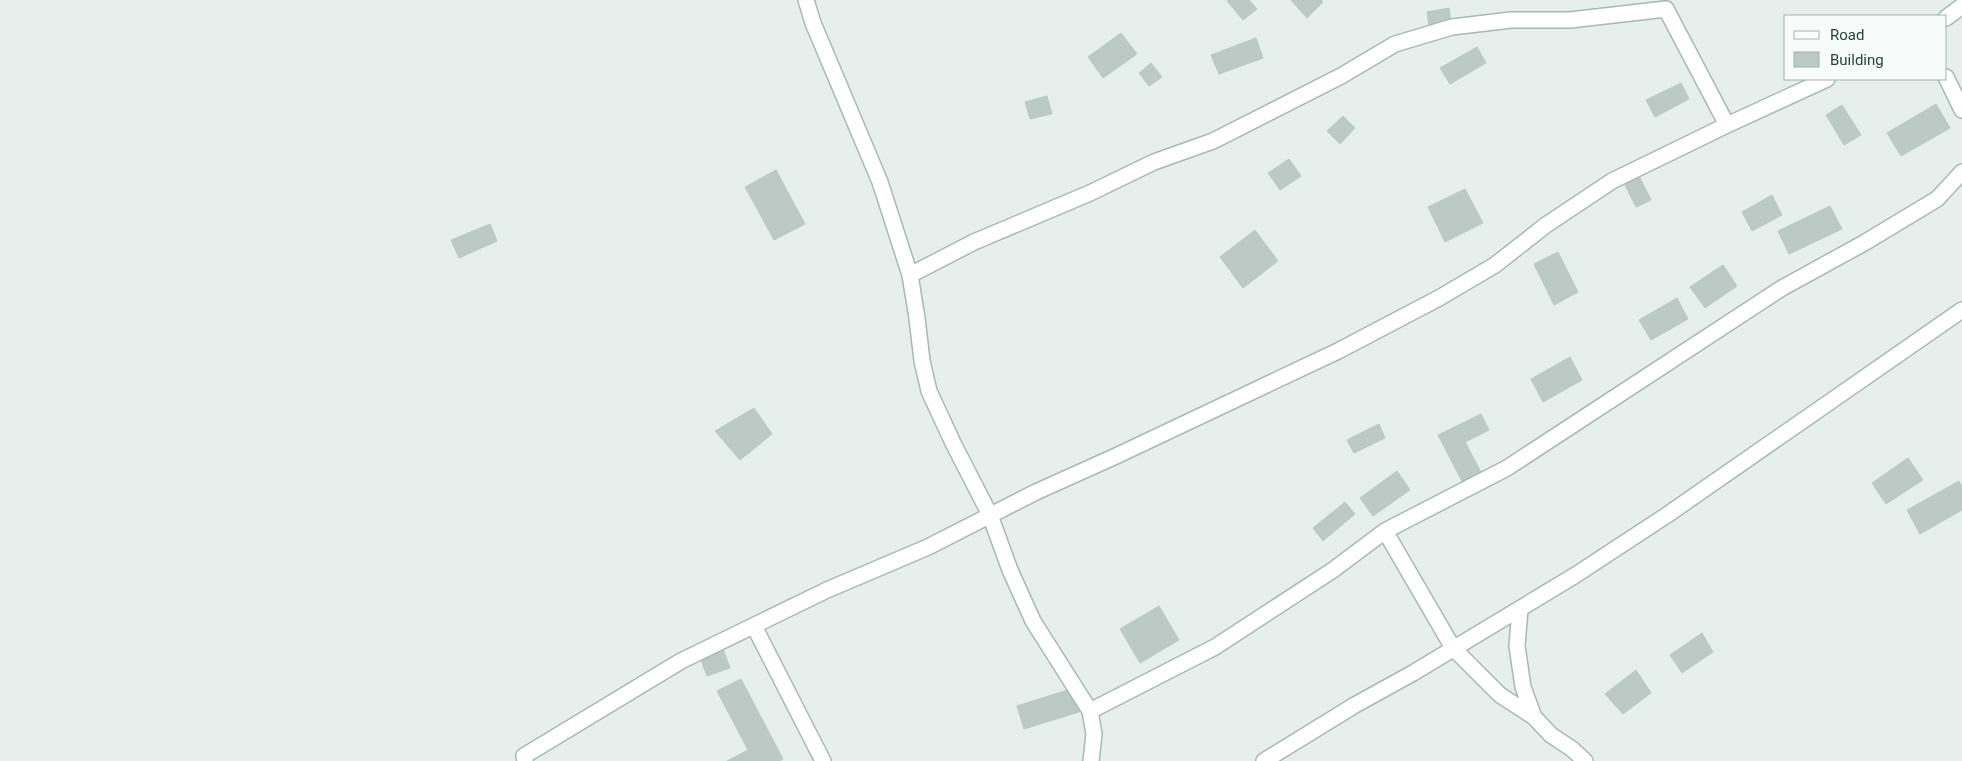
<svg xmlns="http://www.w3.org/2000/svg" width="1962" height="761" font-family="Roboto,sans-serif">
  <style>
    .building { fill: #bbcac4; stroke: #b8c9c2 }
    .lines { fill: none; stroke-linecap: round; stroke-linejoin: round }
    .minor-casing { stroke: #a8b8b2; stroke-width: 18 }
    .minor { stroke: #fff; stroke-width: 15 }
  </style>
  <rect width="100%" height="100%" fill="#e6efeb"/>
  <path class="building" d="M 1229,0 L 1249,0 L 1257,9 L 1243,20 L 1227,1 Z
    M 1291,0 L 1321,0 L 1323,2 L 1307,18 Z
    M 1449,8 L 1451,23 L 1429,26 L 1427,12 Z
    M 1121,33 L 1137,54 L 1103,78 L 1088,57 Z
    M 1256,38 L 1263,58 L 1219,74 L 1211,55 Z
    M 1477,47 L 1486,63 L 1450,84 L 1440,68 Z
    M 1151,63 L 1162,77 L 1149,86 L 1139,73 Z
    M 1681,83 L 1689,99 L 1655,117 L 1646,100 Z
    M 1047,96 L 1052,114 L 1030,119 L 1025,102 Z
    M 1936,104 L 1950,128 L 1901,156 L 1887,133 Z
    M 1842,105 L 1861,135 L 1844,145 L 1826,115 Z
    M 1343,116 L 1355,128 L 1340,144 L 1327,131 Z
    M 1289,159 L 1301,176 L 1280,190 L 1268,173 Z
    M 776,170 L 805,224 L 774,240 L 745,187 Z
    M 1638,174 L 1651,200 L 1636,207 L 1623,181 Z
    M 1465,189 L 1483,223 L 1445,242 L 1428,207 Z
    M 1772,195 L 1782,215 L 1752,231 L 1742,212 Z
    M 1830,206 L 1842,229 L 1789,254 L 1778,231 Z
    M 490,224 L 497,241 L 459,258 L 451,240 Z
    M 1255,230 L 1278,261 L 1243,288 L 1220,257 Z
    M 1558,252 L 1578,292 L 1554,305 L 1534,264 Z
    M 1723,265 L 1737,286 L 1705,308 L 1690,287 Z
    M 1677,298 L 1688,319 L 1651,340 L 1639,320 Z
    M 1570,357 L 1582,380 L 1543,402 L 1531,379 Z
    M 754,408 L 772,434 L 740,460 L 715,431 Z
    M 1481,414 L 1489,430 L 1465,442 L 1482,474 L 1463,483 L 1438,435 Z
    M 1379,424 L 1385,438 L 1354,453 L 1347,440 Z
    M 1908,458 L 1923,480 L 1886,504 L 1872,483 Z
    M 1397,471 L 1410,490 L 1373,516 L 1360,498 Z
    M 1959,481 L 1962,487 L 1962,510 L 1920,534 L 1907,510 Z
    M 1345,502 L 1355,514 L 1323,541 L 1313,528 Z
    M 1159,606 L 1179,640 L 1140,663 L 1120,629 Z
    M 1702,633 L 1713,652 L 1682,673 L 1670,655 Z
    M 722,646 L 730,668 L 707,676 L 699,655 Z
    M 1636,670 L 1651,693 L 1623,714 L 1605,694 Z
    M 741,679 L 783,759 L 780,761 L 727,761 L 748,750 L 717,691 Z
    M 1074,688 L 1082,711 L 1024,729 L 1017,706 Z"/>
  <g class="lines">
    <g class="minor-casing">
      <path id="minor" d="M 806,0 L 813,23 L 880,182 L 910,275 L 917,318 L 922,361 L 929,391 L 953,443 L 990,515 L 1010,570 L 1033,621 L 1090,711 L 1094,734 L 1091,761
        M 1946,18 L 1962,6
        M 1946,77 L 1962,110
        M 910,275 L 974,242 L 1090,193 L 1154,162 L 1213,141 L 1341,76 L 1395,44 L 1452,27 L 1511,20 L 1570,20 L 1666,9 L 1727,125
        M 1385,531 L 1453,648 L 1500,695 L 1534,717 L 1551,735 L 1572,749 L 1585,761
        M 1520,609 L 1517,646 L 1523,687 L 1534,717
        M 754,626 L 823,761
        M 1090,711 L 1215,647 L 1333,570 L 1385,531 L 1507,468 L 1782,288 L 1864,243 L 1937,199 L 1962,172
        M 525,761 L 524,756 L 681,661 L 827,590 L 928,547 L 1036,492 L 1116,456 L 1338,351 L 1439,298 L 1495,265 L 1546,225 L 1612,181 L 1727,125 L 1827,79
        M 1264,761 L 1355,705 L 1413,673 L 1574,576 L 1667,515 L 1962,310"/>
    </g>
    <use href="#minor" class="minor"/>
  </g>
  <rect x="1784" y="15" width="162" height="65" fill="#f7fbf9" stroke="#a3b1ad"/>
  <rect x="1794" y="31" width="25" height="8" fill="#ffffff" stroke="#a3b1ad"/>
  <text x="1830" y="40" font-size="15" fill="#24423a">Road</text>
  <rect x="1794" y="52" width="25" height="15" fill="#bbcac4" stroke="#a3b1ad"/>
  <text x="1830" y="65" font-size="15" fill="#24423a">Building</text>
</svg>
